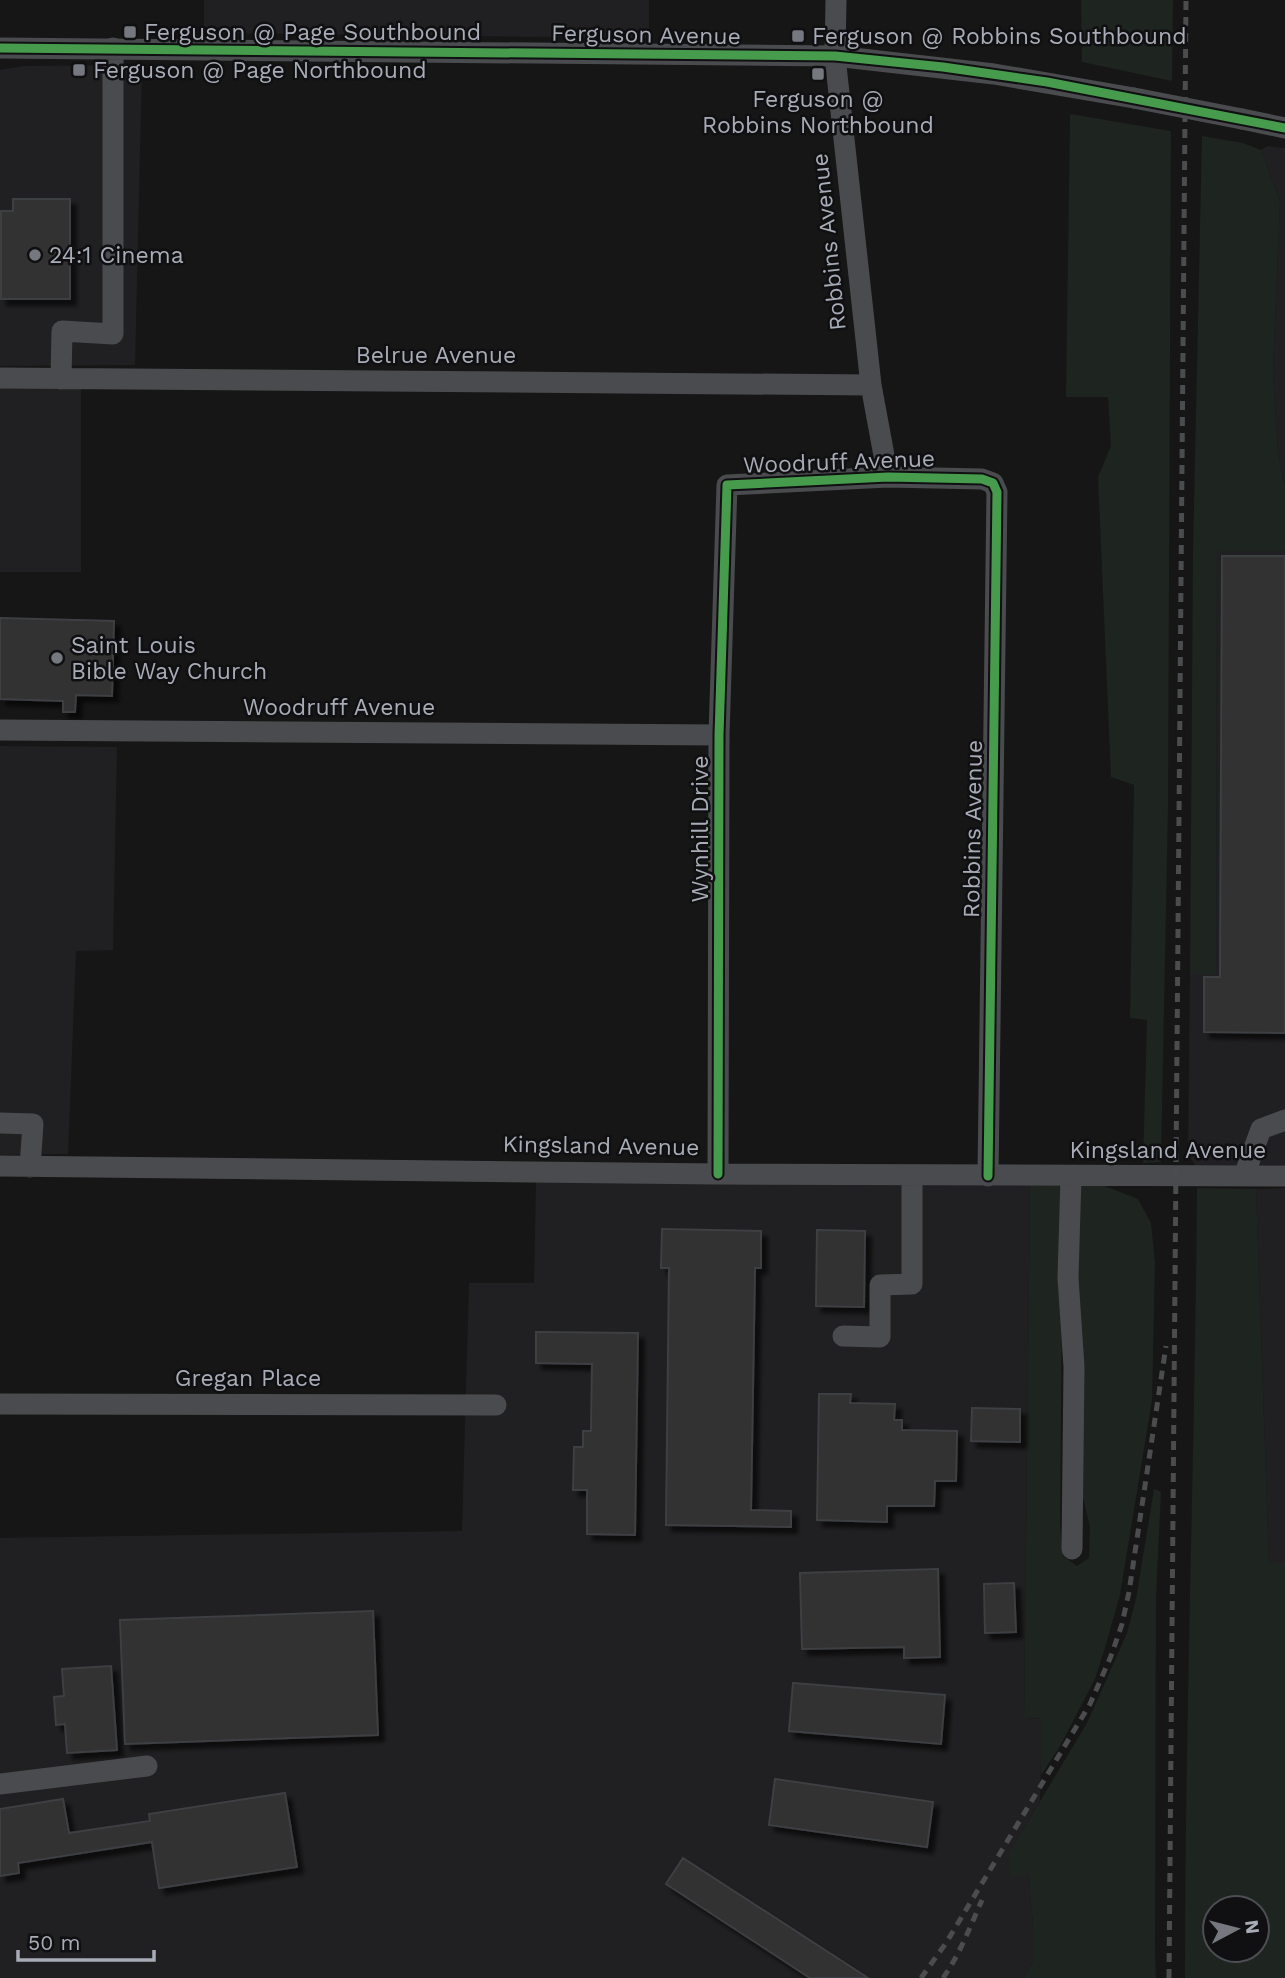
<svg xmlns="http://www.w3.org/2000/svg" width="1285" height="1978" font-family="'Work Sans',sans-serif">
  <style>
    .built { fill: #202022 }
    .green { fill: #1e241f; fill-rule: evenodd }
    .building { fill: #303032; stroke: #3e3f42; stroke-width: 2; filter: url(#shadow) }
    .lines { fill: none; stroke-linecap: round; stroke-linejoin: round }
    .minor { stroke: #4a4b4e; stroke-width: 21 }
    .rail { stroke: #4b4c4d; stroke-width: 5; stroke-dasharray: 9 7; stroke-linecap: butt }
    .minor-bridge { stroke: #4a4b4e; stroke-width: 21 }
    .cycleway-casing { stroke: #101012; stroke-width: 13 }
    .cycleway { stroke: #469c4c; stroke-width: 9 }
    .poi-dot { fill: #75787e; stroke: #101012; stroke-width: 2.5 }
    .labels { text-anchor: middle; dominant-baseline: central; stroke-width: 5; stroke-linejoin: round; paint-order: stroke }
    .poi-label { font-size: 23px; fill: #a8acb6; stroke: #101012; text-anchor: start }
    .street-label { font-size: 23px; fill: #a8acb6; stroke: #101012 }
  </style>
  <defs>
    <filter id="shadow"><feDropShadow dx="6" dy="6" stdDeviation="2" flood-color="#0009"/></filter>
  </defs>
  <rect width="100%" height="100%" fill="#161616"/>
  <path class="built" d="M 204,0 L 649,0 L 649,38 L 204,33 Z
    M 142,65 L 135,365 L 0,366 L 0,70 L 23,66 Z
    M 1268,146 L 1285,148 L 1285,486 L 1278,454 L 1273,372 L 1280,201 L 1261,150 Z
    M 0,388 L 81,388 L 81,572 L 0,572 Z
    M 1217,551 L 1285,551 L 1285,1165 L 1195,1165 L 1188,1154 L 1190,974 L 1216,973 Z
    M 0,746 L 117,747 L 113,950 L 76,951 L 68,1154 L 0,1155 Z
    M 536,1181 L 1030,1184 L 1024,1719 L 1042,1718 L 1040,1801 L 1009,1854 L 1028,1872 L 1033,1925 L 1033,1961 L 1024,1978 L 0,1978 L 0,1538 L 462,1531 L 469,1283 L 534,1283 Z
    M 1285,1188 L 1285,1563 L 1269,1563 L 1256,1189 Z"/>
  <path class="green" d="M 1081,0 L 1173,0 L 1172,81 L 1082,62 Z
    M 1070,114 L 1171,131 L 1168,805 L 1161,1162 L 1143,1163 L 1147,1020 L 1130,1018 L 1134,785 L 1111,777 L 1098,477 L 1111,446 L 1108,397 L 1066,397 Z
    M 1202,136 L 1243,143 L 1261,150 L 1280,201 L 1273,372 L 1278,454 L 1285,486 L 1285,551 L 1217,551 L 1216,974 L 1190,974 L 1193,551 Z
    M 1030,1184 L 1063,1185 L 1060,1525 L 1063,1556 L 1077,1566 L 1089,1558 L 1090,1527 L 1079,1481 L 1076,1254 L 1079,1186 L 1105,1186 L 1138,1199 L 1151,1223 L 1155,1263 L 1152,1400 L 1120,1595 L 1105,1648 L 1095,1679 L 1059,1748 L 1041,1775 L 1041,1718 L 1024,1719 Z
    M 1197,1188 L 1256,1189 L 1269,1563 L 1285,1563 L 1285,1978 L 1185,1978 C 1185,1715 1195,1451 1197,1188 ZM 1215,1908 L 1257,1908 L 1257,1950 L 1215,1950 Z
    M 1154,1489 L 1161,1492 L 1156,1597 L 1155,1952 L 1156,1978 L 1024,1978 L 1033,1961 L 1033,1925 L 1028,1873 L 1010,1879 L 1009,1853 L 1087,1723 L 1127,1633 L 1136,1599 Z"/>
  <path class="building" d="M 13,199 L 70,199 L 70,299 L 1,299 L 1,211 L 13,211 Z
    M 1222,556 L 1285,556 L 1285,1033 L 1204,1032 L 1204,977 L 1220,977 Z
    M 0,618 L 114,621 L 112,696 L 76,695 L 75,712 L 63,712 L 63,701 L 0,699 Z
    M 662,1229 L 761,1231 L 761,1268 L 755,1268 L 751,1510 L 791,1511 L 791,1527 L 666,1525 L 669,1268 L 661,1268 Z
    M 817,1230 L 865,1231 L 864,1307 L 816,1306 Z
    M 536,1332 L 638,1333 L 635,1535 L 587,1534 L 587,1490 L 573,1490 L 574,1447 L 583,1447 L 583,1431 L 591,1431 L 592,1364 L 536,1363 Z
    M 819,1394 L 851,1394 L 850,1403 L 895,1404 L 894,1420 L 902,1420 L 902,1430 L 957,1431 L 956,1481 L 935,1481 L 934,1506 L 887,1506 L 887,1522 L 817,1520 Z
    M 972,1408 L 1020,1409 L 1020,1442 L 971,1441 Z
    M 938,1569 L 940,1657 L 904,1658 L 904,1647 L 802,1649 L 800,1573 Z
    M 1014,1583 L 1016,1632 L 985,1633 L 984,1584 Z
    M 373,1611 L 378,1735 L 125,1744 L 120,1620 Z
    M 111,1666 L 117,1750 L 67,1753 L 65,1724 L 56,1725 L 54,1697 L 64,1696 L 62,1669 Z
    M 793,1683 L 945,1695 L 941,1744 L 789,1731 Z
    M 775,1779 L 933,1802 L 927,1847 L 769,1825 Z
    M 285,1793 L 297,1867 L 159,1888 L 152,1842 L 18,1863 L 19,1873 L 0,1876 L 0,1809 L 63,1799 L 69,1833 L 150,1821 L 149,1814 Z
    M 683,1858 L 868,1978 L 810,1978 L 666,1884 Z"/>
  <g class="lines">
    <path class="minor" d="M 836,0 L 835,56 L 837,75 L 871,385 L 888,477
      M 0,48 L 835,56 L 994,74 L 1134,98
      M 1242,119 L 1285,128
      M 0,378 L 871,385
      M 61,379 L 62,331 L 113,334 L 113,48
      M 0,730 L 719,735
      M 0,1123 L 33,1124 L 30,1167
      M 0,1166 L 718,1174 L 1285,1176
      M 718,1174 L 719,735 L 727,485 L 888,477 L 982,479 L 993,483 L 997,492 L 988,1176
      M 1071,1176 L 1068,1278 L 1074,1367 L 1072,1549
      M 1244,1176 L 1261,1129 L 1285,1120
      M 843,1336 L 880,1337 L 880,1285 L 912,1284 L 912,1175
      M 0,1404 L 496,1405
      M 0,1784 L 147,1766"/>
    <path class="rail" d="M 921,1978 L 946,1943 L 1090,1704 L 1111,1656 L 1122,1624 L 1129,1592 L 1166,1346
      M 943,1978 C 960,1954 970,1927 982,1900
      M 1169,1978 L 1186,0"/>
    <path class="minor-bridge" d="M 1134,98 L 1242,119"/>
    <g class="cycleway-casing">
      <path id="cycleway" d="M 0,48 L 835,56 L 943,67 L 1047,82 L 1285,128
        M 718,1174 L 719,735 L 727,485 L 888,477 L 982,479 L 993,483 L 997,492 L 988,1176"/>
    </g>
    <use href="#cycleway" class="cycleway"/>
  </g>
  <g class="poi-dot">
    <rect x="123" y="25" width="14" height="14" rx="3.5"/>
    <rect x="791" y="29" width="14" height="14" rx="3.5"/>
    <rect x="72" y="63" width="14" height="14" rx="3.5"/>
    <rect x="811" y="67" width="14" height="14" rx="3.5"/>
    <circle cx="35" cy="255" r="7"/>
    <circle cx="57" cy="658" r="7"/>
  </g>
  <g class="labels">
    <g class="poi-label">
      <text x="144" y="32">Ferguson @ Page Southbound</text>
      <text x="812" y="36">Ferguson @ Robbins Southbound</text>
      <text x="93" y="70">Ferguson @ Page Northbound</text>
      <text x="818" y="99" text-anchor="middle">Ferguson @<tspan x="818" dy="26">Robbins Northbound</tspan></text>
      <text x="49" y="255">24:1 Cinema</text>
      <text x="71" y="645">Saint Louis<tspan x="71" dy="26">Bible Way Church</tspan></text>
    </g>
    <g class="street-label">
      <text transform="translate(646 35) rotate(1)">Ferguson Avenue</text>
      <text transform="translate(829 242) rotate(-96)">Robbins Avenue</text>
      <text x="436" y="355">Belrue Avenue</text>
      <text transform="translate(839 462) rotate(-2)">Woodruff Avenue</text>
      <text x="339" y="707">Woodruff Avenue</text>
      <text transform="translate(700 829) rotate(-90)">Wynhill Drive</text>
      <text transform="translate(973 829) rotate(-89)">Robbins Avenue</text>
      <text transform="translate(601 1146) rotate(1)">Kingsland Avenue</text>
      <text x="1168" y="1150">Kingsland Avenue</text>
      <text x="248" y="1378">Gregan Place</text>
    </g>
  </g>
  <g transform="translate(1236 1929) rotate(83)"><circle r="33" fill="#101012" stroke="#4d4e54" stroke-width="2"/>
  <path d="M0-5L12 26L0 18L-12 26Z" fill="#75787e"/>
  <text y="-10" font-size="19" font-weight="bold" text-anchor="middle" fill="#a8acb6">N</text>
  </g>
  <path d="M18 1950v10h136v-10" fill="none" stroke="#a8acb6" stroke-width="3.5"/>
  <text x="28" y="1950" font-size="21" fill="#a8acb6" stroke="#101012" stroke-width="5" paint-order="stroke">50 m</text>
</svg>
